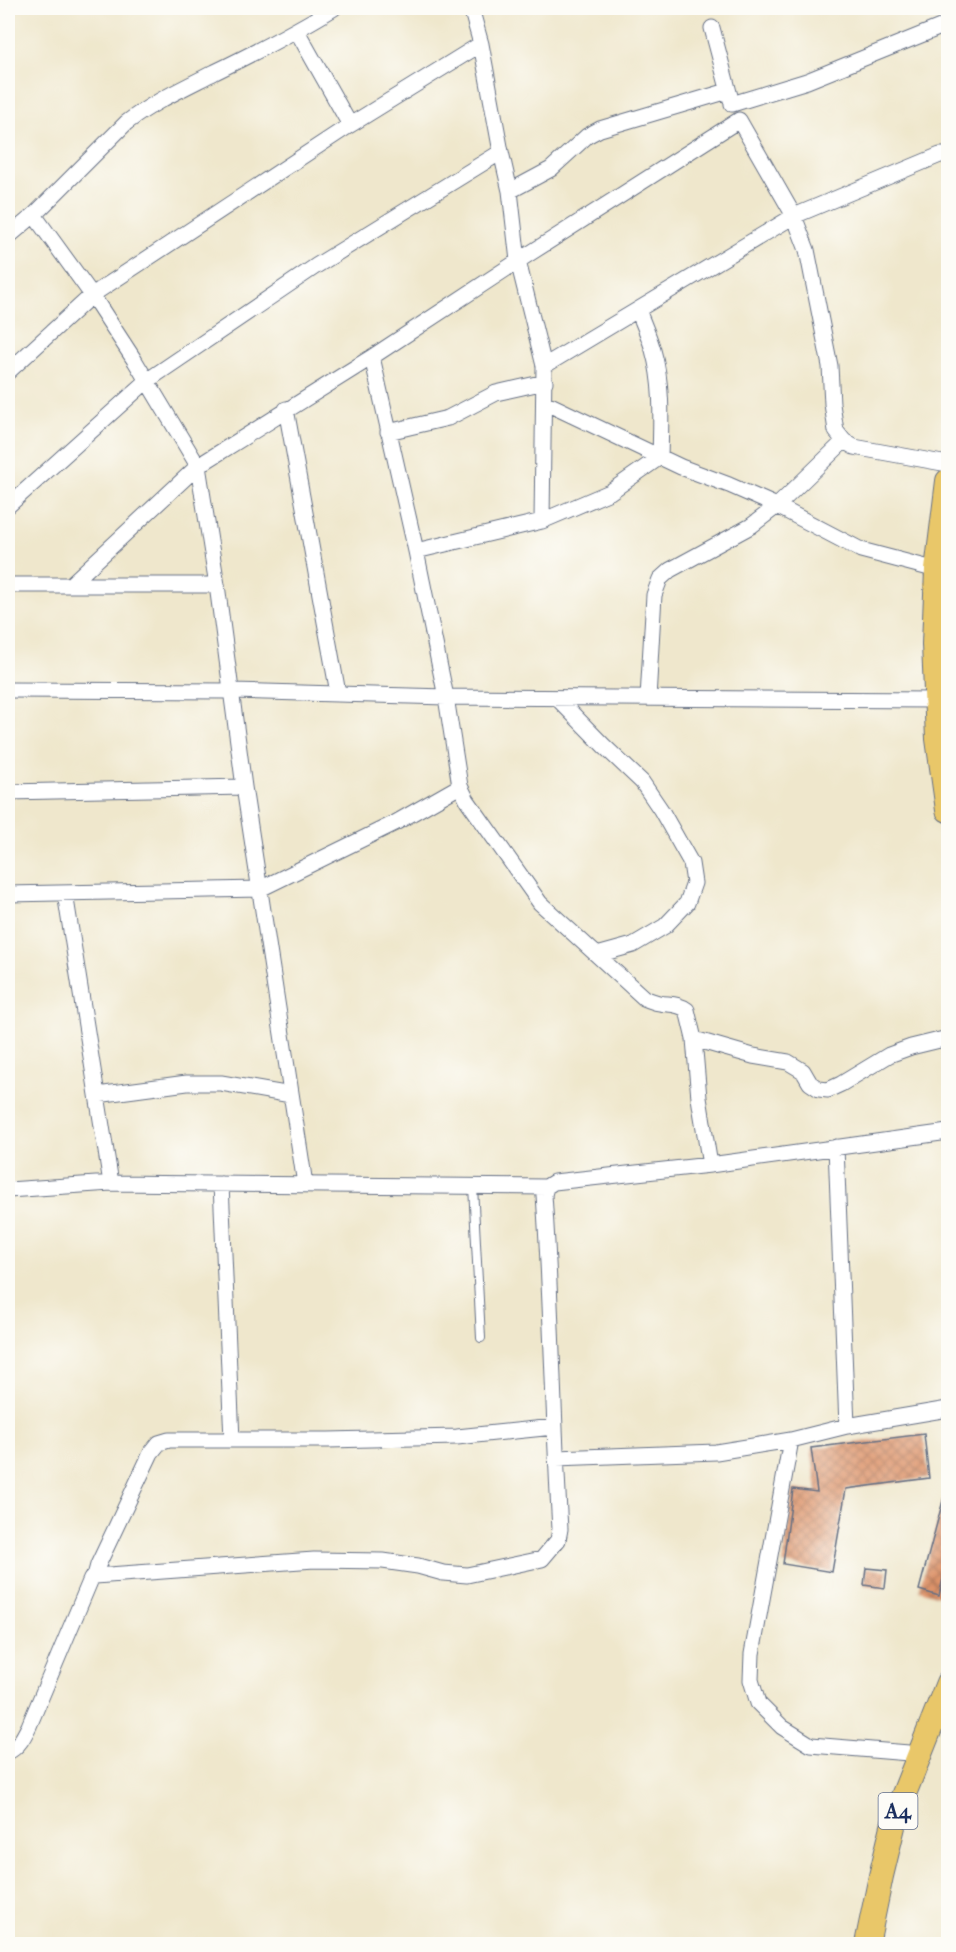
<svg xmlns="http://www.w3.org/2000/svg" width="956" height="1952" font-family="'IM FELL French Canon',serif">
  <style>
    .building { fill: url(#building-cross-hatch) }
    .lines { fill: none; stroke-linecap: round; stroke-linejoin: round }
    .lane-casing { stroke: #656f84; stroke-width: 10 }
    .street-casing { stroke: #656f84; stroke-width: 17 }
    .primary-casing { stroke: #656f84; stroke-width: 26 }
    .lane { stroke: #fff; stroke-width: 8 }
    .street { stroke: #fff; stroke-width: 15 }
    .primary { stroke: #e9c769; stroke-width: 24 }
    .labels { text-anchor: middle; dominant-baseline: central; stroke-width: 5; stroke-linejoin: round; paint-order: stroke }
    .shield { fill: #fdfcf7; stroke: #5f6c8c; stroke-width: 1.5 }
    .shield-label { font-size: 21px; font-weight: bold; fill: #1b2f5e }
  </style>
  <defs>
    <pattern id="building-cross-hatch" width="8" height="8" patternUnits="userSpaceOnUse" patternTransform="scale(1.5)"><rect width="8" height="8" fill="#dd9369"/><path d="M0 0l8 8M0 8l8-8" fill="none" stroke="#b2785a"/></pattern>
  </defs>
  <rect width="100%" height="100%" fill="#fdfcf7"/>
  <filter id="ink" filterUnits="userSpaceOnUse"><feTurbulence type="fractalNoise" baseFrequency=".0167" numOctaves="2"/><feDisplacementMap in="SourceGraphic" scale="12" xChannelSelector="R" yChannelSelector="G"/><feConvolveMatrix kernelMatrix="1 2 1 2 8 2 1 2 1" color-interpolation-filters="sRGB"/></filter>
  <filter id="wash" filterUnits="userSpaceOnUse"><feTurbulence type="fractalNoise" baseFrequency=".008" numOctaves="4" result="noise"/><feDisplacementMap in="SourceGraphic" scale="24" xChannelSelector="R" yChannelSelector="G"/><feGaussianBlur stdDeviation="1.35" result="paint"/><feColorMatrix in="noise" values="0 0 0 0 0 0 0 0 0 0 0 0 0 0 0 0 0 1.4 0 .05"/><feComposite in="paint" operator="in"/></filter>
  <g filter="url(#wash)">
    <rect width="100%" height="100%" fill="#efe7cc"/>
    <g id="blocks">
      <path class="building" d="M 924,1434 L 929,1478 L 846,1489 L 832,1572 L 783,1564 L 793,1489 L 817,1492 L 811,1448 Z
        M 944,1497 L 948,1498 L 948,1556 L 939,1596 L 919,1590 Z
        M 866,1568 L 887,1570 L 885,1588 L 864,1585 Z"/>
    </g>
  </g>
  <g filter="url(#ink)">
    <use href="#blocks" fill-opacity="0" stroke="#656f84" stroke-width="1.5"/>
    <g class="lines">
      <g class="lane-casing">
        <path id="lane" d="M 473,1186 L 481,1338"/>
      </g>
      <g class="street-casing">
        <path id="street" d="M 471,8 L 481,44 L 501,152 L 510,191 L 518,261 L 544,366 L 794,216 L 940,155 L 948,155
          M 712,28 L 731,100
          M 297,31 L 350,125
          M 732,104 L 807,81 L 948,24
          M 510,191 L 551,169 L 587,136 L 600,129 L 728,91
          M 34,215 L 92,295 L 135,361 L 198,466 L 217,585 L 244,787 L 305,1184
          M 8,237 L 34,215 L 126,123 C 153,102 184,88 215,72 C 256,52 295,32 334,8
          M 372,357 L 416,551 L 446,697 L 460,786 L 467,800 L 540,903 L 644,998 C 649,1000 654,1002 659,1003 C 669,1005 678,1003 687,1010 L 694,1039 L 699,1098 L 710,1165
          M 8,372 L 92,295 L 350,125 L 481,44
          M 544,402 L 681,467 L 729,485 L 777,506 L 861,550 L 937,570
          M 286,409 L 338,693
          M 388,432 L 448,418 L 496,393 L 545,382
          M 8,506 L 148,380 L 316,266 L 501,152
          M 542,521 L 610,492 L 660,457 C 661,421 663,385 653,350 C 649,336 643,323 638,310
          M 416,551 L 542,521 L 544,366
          M 8,585 L 217,585
          M 70,585 L 198,466 L 372,357 L 518,261 L 739,120 L 794,216 L 807,250 L 830,366 L 832,404 L 836,431 L 844,441 L 854,447 L 948,464
          M 8,690 L 232,691 L 446,697 L 937,700
          M 557,698 L 604,746 L 642,782 L 661,810 L 691,863 L 694,883 L 687,903 L 665,926 L 633,945 L 597,955
          M 648,698 L 654,595 L 660,579 L 670,570 L 751,526 L 777,506 L 844,441
          M 8,792 L 244,787
          M 65,893 L 111,1183
          M 8,894 L 260,889 L 395,823 L 460,786
          M 694,1039 L 753,1056 L 788,1062 L 803,1071 L 810,1083 L 819,1089 L 828,1090 L 841,1084 L 889,1055 L 911,1047 L 948,1038
          M 97,1095 L 187,1083 L 221,1083 L 291,1095
          M 836,1147 L 847,1426
          M 221,1184 L 232,1440
          M 8,1190 L 111,1183 L 546,1187 L 554,1182 L 710,1165 L 948,1132
          M 791,1440 L 752,1654 L 751,1680 L 758,1703 L 782,1727 L 811,1745 L 921,1754
          M 556,1458 L 716,1452 L 791,1440 L 847,1426 L 948,1409
          M 95,1576 L 314,1560 L 383,1561 L 418,1566 L 443,1573 L 467,1575 L 542,1559 L 558,1540 L 560,1529 C 553,1417 552,1306 544,1195 L 546,1187
          M 8,1752 C 19,1747 24,1736 29,1726 L 91,1579 L 95,1576 L 98,1565 L 151,1453 L 159,1443 L 169,1440 L 328,1440 L 457,1437 L 554,1427"/>
      </g>
      <g class="primary-casing">
        <path id="primary" d="M 948,481 L 937,570 L 934,644 L 938,739 L 948,810
          M 867,1944 L 881,1876 L 896,1814 L 948,1683"/>
      </g>
      <use href="#lane" class="lane"/>
      <use href="#street" class="street"/>
      <use href="#primary" class="primary"/>
    </g>
  </g>
  <g class="labels">
    <rect class="shield" x="878.5" y="1793" width="39" height="36" rx="4.5"/>
    <g class="shield-label">
      <text x="898" y="1811">A4</text>
    </g>
  </g>
  <rect width="956" height="1952" fill="none" stroke="#fdfcf7" stroke-width="30"/>
</svg>
